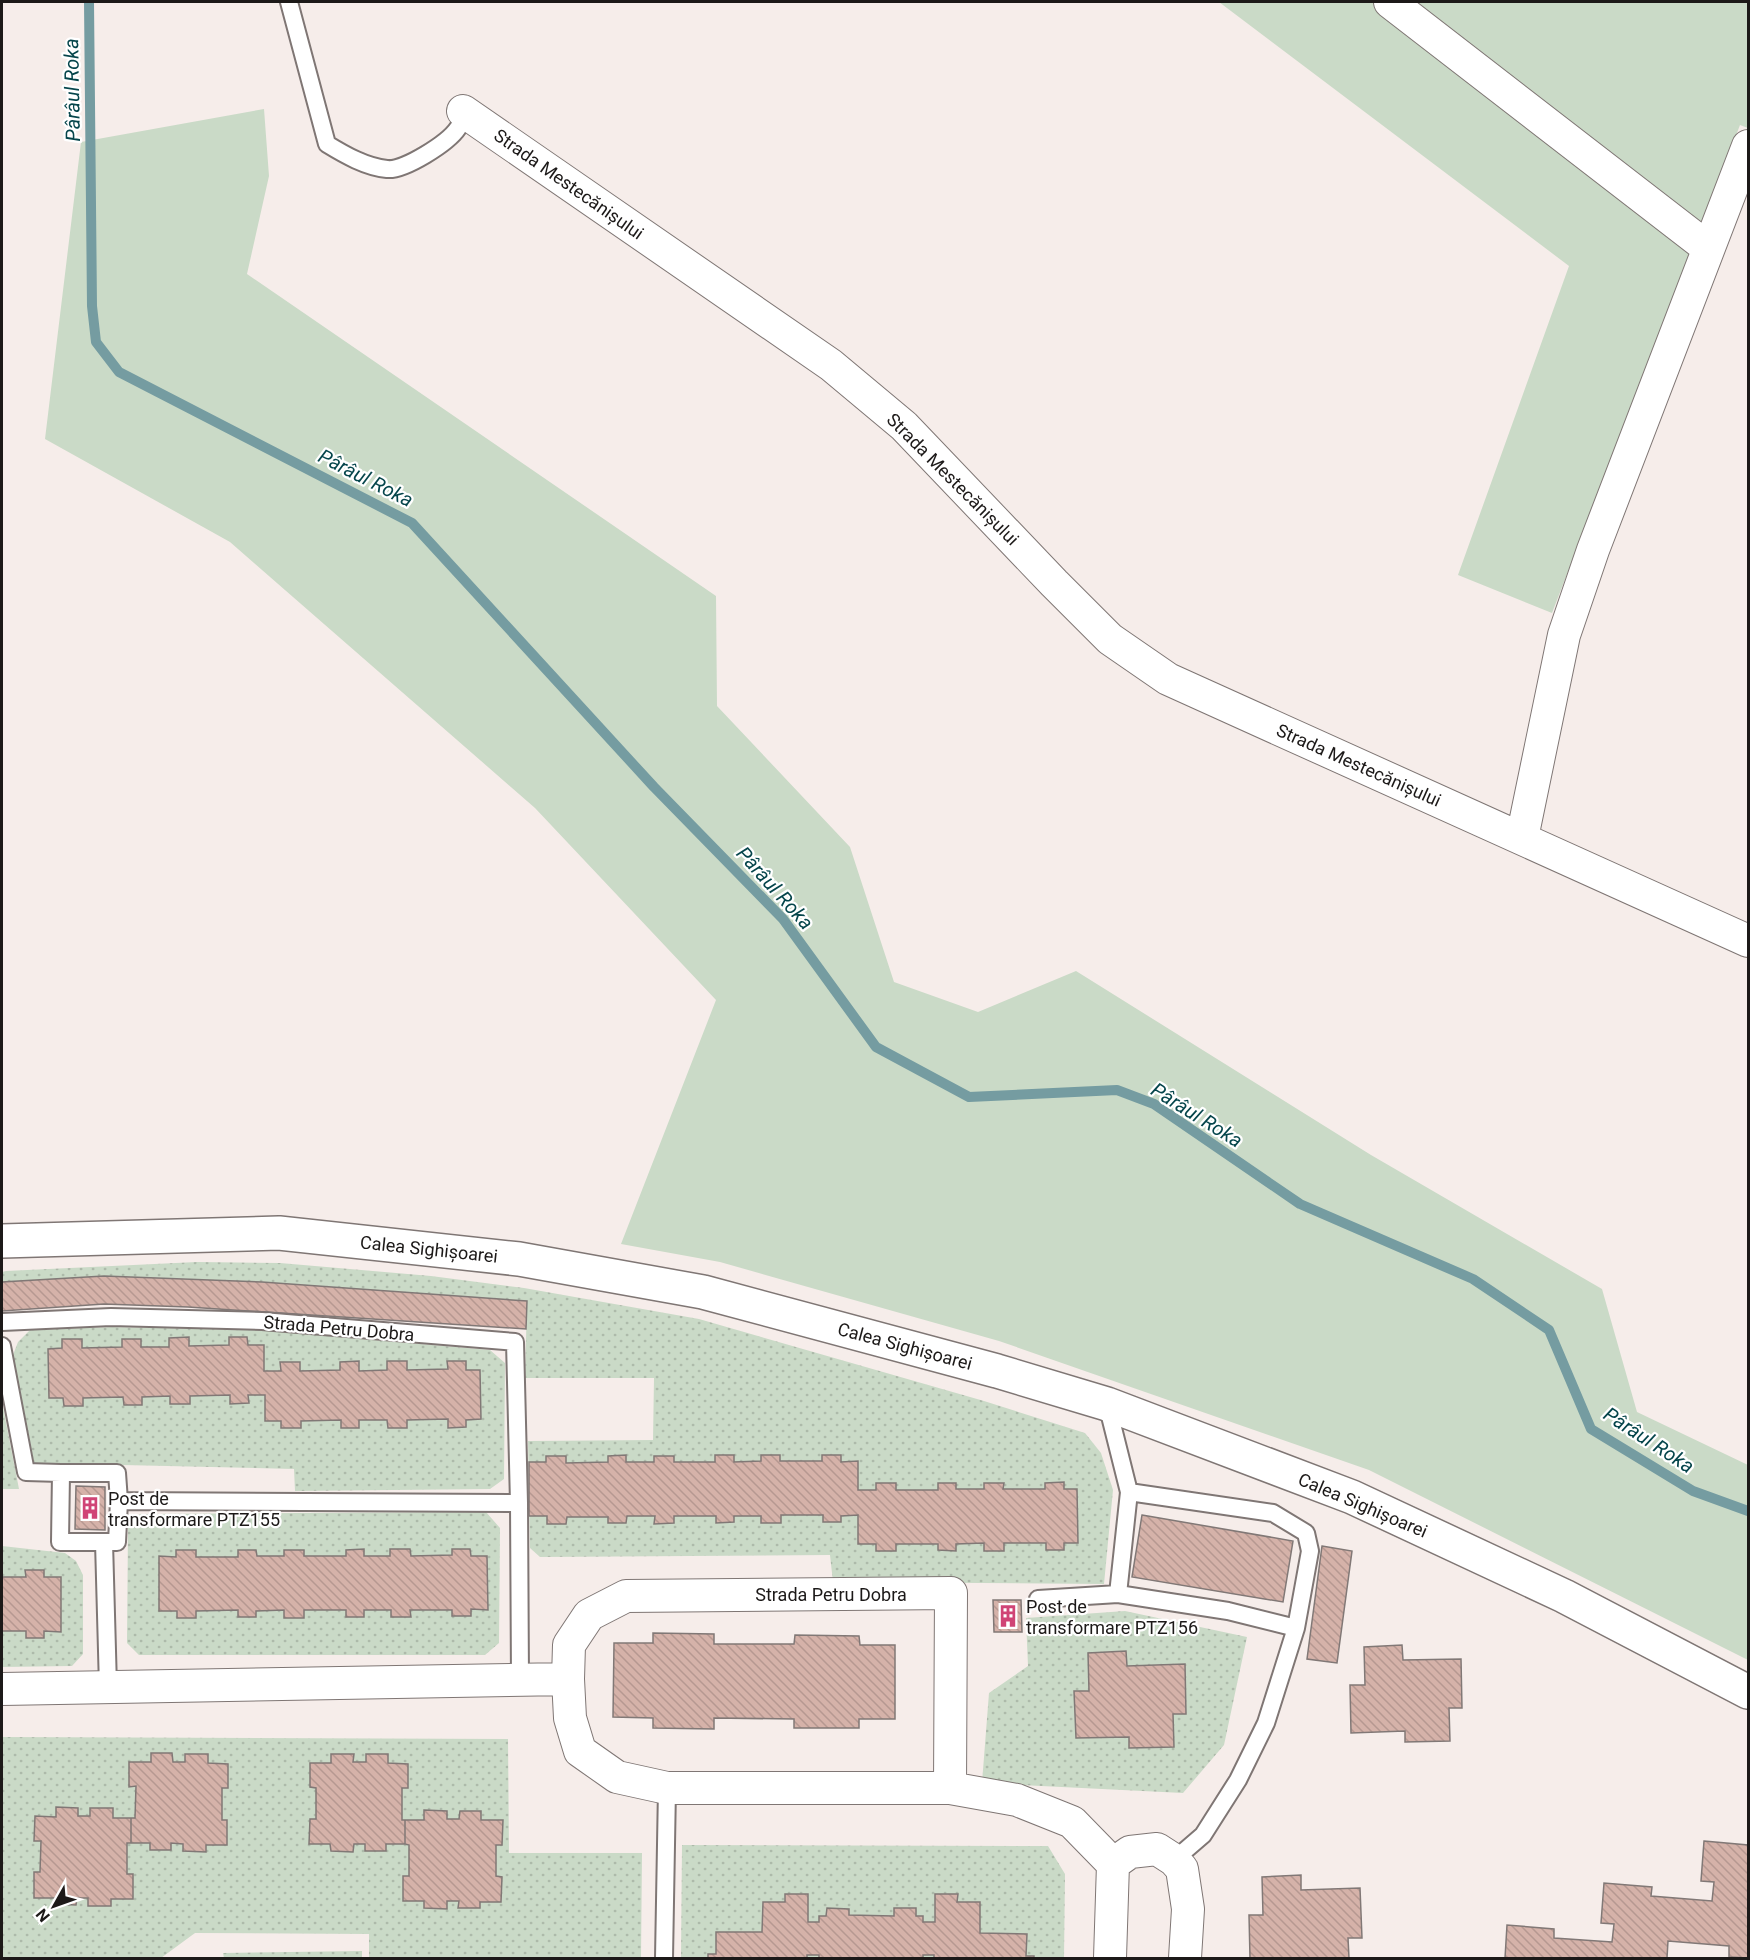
<svg xmlns="http://www.w3.org/2000/svg" width="1750" height="1960" font-family="Roboto,sans-serif">
  <style>
    .grass { fill: url(#grass-dots) }
    .garden { fill: #cadac7 }
    .lines { fill: none; stroke-linecap: round; stroke-linejoin: round }
    .stream { stroke: #759ca1; stroke-width: 10 }
    .building { fill: url(#building-back-hatch); stroke: #817876; stroke-width: 1.5 }
    .lane-casing { stroke: #7f7674; stroke-width: 20 }
    .street-casing { stroke: #7f7674; stroke-width: 34 }
    .secondary-casing { stroke: #7f7674; stroke-width: 36 }
    .lane { stroke: #fff; stroke-width: 16 }
    .street { stroke: #fff; stroke-width: 32 }
    .secondary { stroke: #fff; stroke-width: 33 }
    .labels { text-anchor: middle; dominant-baseline: central; stroke-width: 4.5; stroke-linejoin: round; paint-order: stroke }
    .street-label { font-size: 18px; fill: #1c1918; stroke: #fff }
    .poi-label { font-size: 18px; fill: #1c1918; stroke: #fff; text-anchor: start }
    .water-label { font-size: 20px; font-style: italic; fill: #05454b; stroke: #fff }
  </style>
  <defs>
    <pattern id="grass-dots" width="8" height="8" patternUnits="userSpaceOnUse" patternTransform="scale(1.5)"><rect width="8" height="8" fill="#cadac7"/><path d="M2 2h.1M6 6h.1" fill="none" stroke="#adbaaa" stroke-width="1.8" stroke-linecap="round"/></pattern>
    <pattern id="building-back-hatch" width="6" height="6" patternUnits="userSpaceOnUse" patternTransform="scale(1.5)"><rect width="6" height="6" fill="#d5b2a9"/><path d="M-1 5l2 2M0 0l6 6M5-1l2 2" fill="none" stroke="#b69891"/></pattern>
  </defs>
  <rect width="100%" height="100%" fill="#f6edea"/>
  <path class="grass" d="M 197,1262 L 280,1263 L 431,1276 L 524,1288 L 699,1319 L 984,1401 L 1085,1433 L 1101,1453 L 1113,1490 L 1104,1584 L 833,1582 L 830,1555 L 540,1557 L 530,1548 L 528,1441 L 653,1440 L 654,1378 L 525,1378 L 527,1301 L 190,1279 L 104,1276 L 2,1282 L 2,1272 L 6,1271 Z
    M 112,1327 L 259,1330 L 490,1350 L 505,1363 L 504,1479 L 490,1489 L 295,1491 L 294,1469 L 34,1463 L 13,1355 L 18,1342 L 30,1330 Z
    M 2,1402 L 19,1489 L 2,1489 Z
    M 486,1512 L 500,1528 L 499,1643 L 485,1655 L 139,1655 L 127,1643 L 128,1526 L 140,1514 Z
    M 2,1546 L 65,1553 L 76,1561 L 83,1575 L 83,1654 L 72,1666 L 2,1667 Z
    M 1125,1611 L 1247,1637 L 1224,1745 L 1183,1793 L 982,1783 L 989,1693 L 1028,1666 L 1026,1618 Z
    M 2,1737 L 508,1739 L 509,1853 L 642,1853 L 641,1958 L 369,1958 L 369,1934 L 195,1933 L 161,1958 L 2,1958 Z
    M 682,1845 L 1048,1846 L 1065,1874 L 1064,1958 L 681,1958 Z
    M 362,1951 L 362,1958 L 224,1958 L 223,1953 Z"/>
  <path class="garden" d="M 1219,2 L 1748,2 L 1748,128 L 1740,125 L 1552,613 L 1458,575 L 1569,266 Z
    M 264,109 L 269,176 L 247,274 L 716,596 L 717,706 L 850,847 L 894,982 L 978,1012 L 1076,971 L 1371,1155 L 1602,1289 L 1637,1412 L 1748,1465 L 1748,1660 L 1369,1470 L 999,1341 L 720,1262 L 621,1244 L 716,1000 L 535,808 L 230,542 L 45,439 L 81,142 Z"/>
  <g class="lines">
    <path class="stream" d="M 89,2 L 92,306 L 96,342 L 119,372 L 412,523 L 654,787 L 783,919 L 876,1047 L 969,1097 L 1117,1090 L 1154,1104 L 1300,1204 L 1473,1279 L 1549,1330 L 1591,1429 L 1693,1491 L 1748,1511"/>
  </g>
  <path class="building" d="M 104,1276 L 262,1282 L 527,1301 L 526,1329 L 188,1307 L 104,1304 L 2,1311 L 2,1282 Z
    M 189,1337 L 189,1346 L 229,1345 L 229,1337 L 247,1337 L 248,1345 L 264,1345 L 264,1371 L 281,1371 L 280,1362 L 300,1362 L 300,1371 L 340,1370 L 340,1362 L 359,1361 L 359,1371 L 387,1370 L 387,1361 L 407,1361 L 407,1370 L 448,1369 L 447,1361 L 466,1361 L 466,1370 L 480,1370 L 481,1419 L 466,1420 L 466,1427 L 448,1428 L 448,1419 L 407,1420 L 407,1428 L 388,1428 L 387,1420 L 359,1420 L 359,1428 L 341,1428 L 341,1420 L 301,1421 L 301,1428 L 281,1428 L 281,1421 L 265,1421 L 265,1395 L 248,1395 L 249,1403 L 230,1404 L 230,1395 L 190,1396 L 190,1404 L 170,1404 L 170,1396 L 142,1397 L 142,1405 L 124,1405 L 123,1397 L 83,1398 L 83,1406 L 64,1406 L 63,1398 L 49,1398 L 48,1349 L 62,1348 L 62,1339 L 82,1339 L 82,1348 L 122,1347 L 122,1339 L 141,1339 L 141,1347 L 169,1347 L 169,1338 Z
    M 626,1455 L 626,1462 L 654,1462 L 654,1456 L 674,1456 L 674,1462 L 715,1462 L 715,1455 L 734,1455 L 734,1462 L 761,1461 L 761,1455 L 780,1455 L 780,1461 L 822,1461 L 822,1455 L 841,1455 L 841,1462 L 858,1461 L 858,1490 L 876,1490 L 876,1483 L 896,1483 L 896,1490 L 938,1490 L 938,1483 L 956,1483 L 956,1489 L 984,1489 L 984,1483 L 1004,1483 L 1003,1489 L 1045,1489 L 1045,1483 L 1064,1482 L 1064,1489 L 1077,1489 L 1078,1543 L 1064,1543 L 1064,1550 L 1046,1550 L 1046,1543 L 1004,1543 L 1004,1551 L 984,1551 L 984,1543 L 956,1544 L 956,1551 L 938,1550 L 938,1544 L 896,1544 L 896,1551 L 876,1551 L 876,1544 L 858,1544 L 858,1515 L 841,1516 L 841,1522 L 823,1522 L 823,1515 L 781,1515 L 781,1523 L 761,1523 L 761,1516 L 734,1516 L 734,1522 L 716,1523 L 716,1516 L 674,1516 L 674,1523 L 654,1524 L 655,1516 L 627,1516 L 626,1523 L 608,1523 L 608,1517 L 567,1517 L 566,1524 L 547,1524 L 547,1516 L 529,1516 L 529,1462 L 546,1462 L 546,1456 L 566,1456 L 566,1463 L 608,1462 L 608,1456 Z
    M 76,1486 L 105,1487 L 105,1530 L 75,1529 Z
    M 1142,1515 L 1293,1541 L 1283,1602 L 1132,1577 Z
    M 1322,1546 L 1352,1551 L 1337,1663 L 1307,1659 Z
    M 364,1549 L 364,1556 L 390,1556 L 390,1549 L 410,1549 L 411,1556 L 452,1555 L 452,1549 L 470,1549 L 471,1556 L 487,1556 L 488,1610 L 471,1609 L 471,1616 L 452,1616 L 452,1610 L 410,1610 L 411,1617 L 391,1617 L 391,1610 L 364,1610 L 364,1617 L 346,1617 L 346,1610 L 304,1610 L 304,1618 L 284,1618 L 284,1610 L 256,1611 L 256,1617 L 238,1617 L 238,1610 L 196,1611 L 196,1618 L 177,1618 L 177,1611 L 159,1611 L 159,1556 L 176,1557 L 176,1550 L 196,1550 L 196,1557 L 238,1557 L 238,1550 L 256,1550 L 257,1556 L 284,1556 L 284,1550 L 304,1550 L 304,1556 L 346,1556 L 346,1550 Z
    M 25,1570 L 44,1570 L 44,1577 L 61,1577 L 61,1632 L 44,1631 L 44,1638 L 26,1638 L 26,1631 L 2,1631 L 2,1577 L 26,1577 Z
    M 993,1600 L 1021,1600 L 1022,1632 L 994,1632 Z
    M 653,1633 L 714,1634 L 714,1644 L 794,1644 L 795,1635 L 859,1636 L 860,1645 L 895,1645 L 895,1719 L 859,1719 L 859,1728 L 794,1728 L 794,1719 L 714,1718 L 714,1729 L 653,1728 L 653,1718 L 613,1717 L 614,1643 L 653,1643 Z
    M 1402,1645 L 1403,1660 L 1461,1659 L 1462,1708 L 1449,1708 L 1450,1741 L 1405,1742 L 1405,1731 L 1351,1733 L 1350,1685 L 1365,1685 L 1364,1647 Z
    M 1126,1651 L 1127,1666 L 1185,1664 L 1186,1714 L 1173,1714 L 1174,1747 L 1129,1748 L 1129,1737 L 1076,1738 L 1074,1691 L 1089,1691 L 1088,1653 Z
    M 151,1753 L 172,1753 L 173,1762 L 185,1762 L 185,1754 L 208,1754 L 208,1763 L 228,1764 L 228,1788 L 222,1788 L 222,1820 L 227,1820 L 227,1845 L 206,1845 L 206,1852 L 183,1851 L 183,1844 L 171,1843 L 171,1850 L 150,1850 L 150,1843 L 131,1843 L 131,1818 L 135,1818 L 136,1786 L 129,1787 L 129,1762 L 151,1762 Z
    M 331,1754 L 354,1754 L 353,1762 L 366,1762 L 366,1754 L 388,1754 L 388,1763 L 408,1764 L 408,1788 L 402,1788 L 402,1820 L 405,1820 L 405,1844 L 386,1844 L 386,1851 L 365,1851 L 365,1844 L 354,1844 L 353,1852 L 331,1851 L 330,1844 L 309,1844 L 310,1819 L 316,1819 L 316,1788 L 310,1787 L 310,1763 L 331,1763 Z
    M 56,1807 L 78,1808 L 78,1816 L 90,1816 L 90,1808 L 113,1808 L 113,1818 L 131,1818 L 131,1843 L 127,1843 L 127,1874 L 133,1874 L 133,1899 L 111,1899 L 111,1906 L 88,1906 L 88,1898 L 77,1898 L 76,1905 L 55,1904 L 55,1898 L 34,1898 L 34,1872 L 40,1872 L 41,1841 L 34,1841 L 35,1816 L 56,1817 Z
    M 424,1810 L 447,1811 L 447,1819 L 459,1819 L 460,1811 L 481,1811 L 481,1820 L 503,1820 L 502,1845 L 496,1845 L 496,1876 L 502,1877 L 501,1902 L 480,1902 L 480,1908 L 458,1908 L 459,1901 L 447,1901 L 447,1909 L 424,1908 L 424,1901 L 403,1901 L 403,1876 L 409,1876 L 409,1845 L 405,1844 L 405,1820 L 424,1820 Z
    M 1704,1841 L 1748,1845 L 1748,1958 L 1729,1957 L 1729,1946 L 1668,1941 L 1667,1958 L 1505,1958 L 1507,1925 L 1554,1929 L 1554,1938 L 1612,1942 L 1614,1924 L 1601,1923 L 1604,1883 L 1652,1887 L 1651,1896 L 1712,1901 L 1714,1882 L 1701,1881 Z
    M 1301,1875 L 1301,1890 L 1360,1888 L 1362,1938 L 1348,1938 L 1349,1958 L 1250,1958 L 1249,1915 L 1263,1915 L 1262,1877 Z
    M 785,1894 L 808,1894 L 808,1922 L 819,1922 L 819,1916 L 826,1916 L 827,1908 L 849,1909 L 849,1915 L 894,1916 L 894,1908 L 916,1908 L 916,1916 L 923,1916 L 923,1922 L 935,1922 L 935,1894 L 958,1894 L 957,1902 L 980,1902 L 980,1933 L 1027,1934 L 1026,1956 L 1034,1956 L 1034,1958 L 934,1958 L 934,1955 L 923,1955 L 923,1958 L 819,1958 L 819,1955 L 807,1955 L 807,1958 L 708,1958 L 708,1954 L 716,1954 L 716,1932 L 762,1932 L 763,1902 L 785,1902 Z"/>
  <g class="lines">
    <g class="lane-casing">
      <path id="lane" d="M 289,2 L 327,144 C 345,155 366,167 387,169 C 404,171 448,143 458,128 C 461,124 462,116 463,111
        M 2,1322 L 111,1317 L 262,1321 L 515,1342 L 519,1503 L 520,1680
        M 2,1346 L 26,1472 L 61,1473
        M 1107,1404 L 1129,1492 L 1118,1594
        M 61,1473 L 117,1473 L 119,1501 L 117,1542 L 60,1542 Z
        M 1129,1492 L 1273,1513 L 1306,1533 L 1310,1551 L 1296,1628 L 1266,1723 L 1238,1780 L 1203,1835 L 1174,1860
        M 119,1501 L 519,1503
        M 104,1542 L 108,1687
        M 1038,1599 L 1118,1594 L 1228,1611 L 1296,1628
        M 664,1958 L 667,1788"/>
    </g>
    <g class="street-casing">
      <path id="street" d="M 1390,2 L 1708,248
        M 463,111 L 831,365 L 904,426 L 1054,583 L 1110,639 L 1168,679 L 1748,941
        M 1522,838 L 1564,635 L 1593,550 L 1748,146
        M 2,1689 L 568,1679
        M 950,1788 L 951,1593 L 626,1596 L 589,1615 L 569,1645 L 568,1679 L 570,1718 L 580,1751 L 617,1777 L 667,1788 L 950,1788 L 1017,1800 L 1072,1822 L 1113,1864
        M 1113,1864 L 1130,1852 L 1157,1849 L 1174,1860 L 1182,1869 L 1188,1909 L 1185,1958
        M 1110,1958 L 1113,1864"/>
    </g>
    <g class="secondary-casing">
      <path id="secondary" d="M 2,1241 L 279,1233 L 519,1259 L 703,1292 L 997,1371 L 1107,1404 L 1352,1497 L 1564,1596 L 1748,1692"/>
    </g>
    <use href="#lane" class="lane"/>
    <use href="#street" class="street"/>
    <use href="#secondary" class="secondary"/>
  </g>
  <defs>
    <g id="building-bare" transform="scale(1.8)"><path d="M-4-6H4V6H1V3H-1V6H-4ZM-2.5-4.3h1.7v1.8h-1.7ZM.8-4.3h1.7v1.8H.8ZM-2.5-1h1.7V.8h-1.7ZM.8-1h1.7V.8H.8Z" fill="#d04476" stroke="#fff" stroke-width="2.5" paint-order="stroke"/></g>
  </defs>
  <g fill-rule="evenodd">
    <use href="#building-bare" x="90" y="1508"/>
    <use href="#building-bare" x="1008" y="1616"/>
  </g>
  <g class="labels">
    <g class="street-label">
      <text transform="translate(569 184) rotate(35)">Strada Mestecănișului</text>
      <text transform="translate(953 479) rotate(45)">Strada Mestecănișului</text>
      <text transform="translate(1359 765) rotate(24)">Strada Mestecănișului</text>
      <text transform="translate(429 1249) rotate(6)">Calea Sighișoarei</text>
      <text transform="translate(339 1328) rotate(5)">Strada Petru Dobra</text>
      <text transform="translate(905 1346) rotate(15)">Calea Sighișoarei</text>
      <text transform="translate(1363 1505) rotate(23)">Calea Sighișoarei</text>
      <text x="831" y="1594">Strada Petru Dobra</text>
    </g>
    <g class="poi-label">
      <text x="108" y="1498">Post de<tspan x="108" dy="21">transformare PTZ155</tspan></text>
      <text x="1026" y="1606">Post de<tspan x="1026" dy="21">transformare PTZ156</tspan></text>
    </g>
    <g class="water-label">
      <text transform="translate(72 90) rotate(-91)">Pârâul Roka</text>
      <text transform="translate(366 478) rotate(27)">Pârâul Roka</text>
      <text transform="translate(775 888) rotate(48)">Pârâul Roka</text>
      <text transform="translate(1197 1115) rotate(32)">Pârâul Roka</text>
      <text transform="translate(1649 1440) rotate(33)">Pârâul Roka</text>
    </g>
  </g>
  <rect width="1750" height="1960" fill="none" stroke="#1c1918" stroke-width="6"/>
  <g transform="translate(54 1906) rotate(230)" stroke="#ffffff" stroke-width="4.5" paint-order="stroke">
  <path d="M0-4.5L10 22L0 15L-10 22Z" fill="#1c1918"/>
  <text y="-9" font-size="16" font-weight="bold" text-anchor="middle" fill="#1c1918">N</text>
  </g>
</svg>
